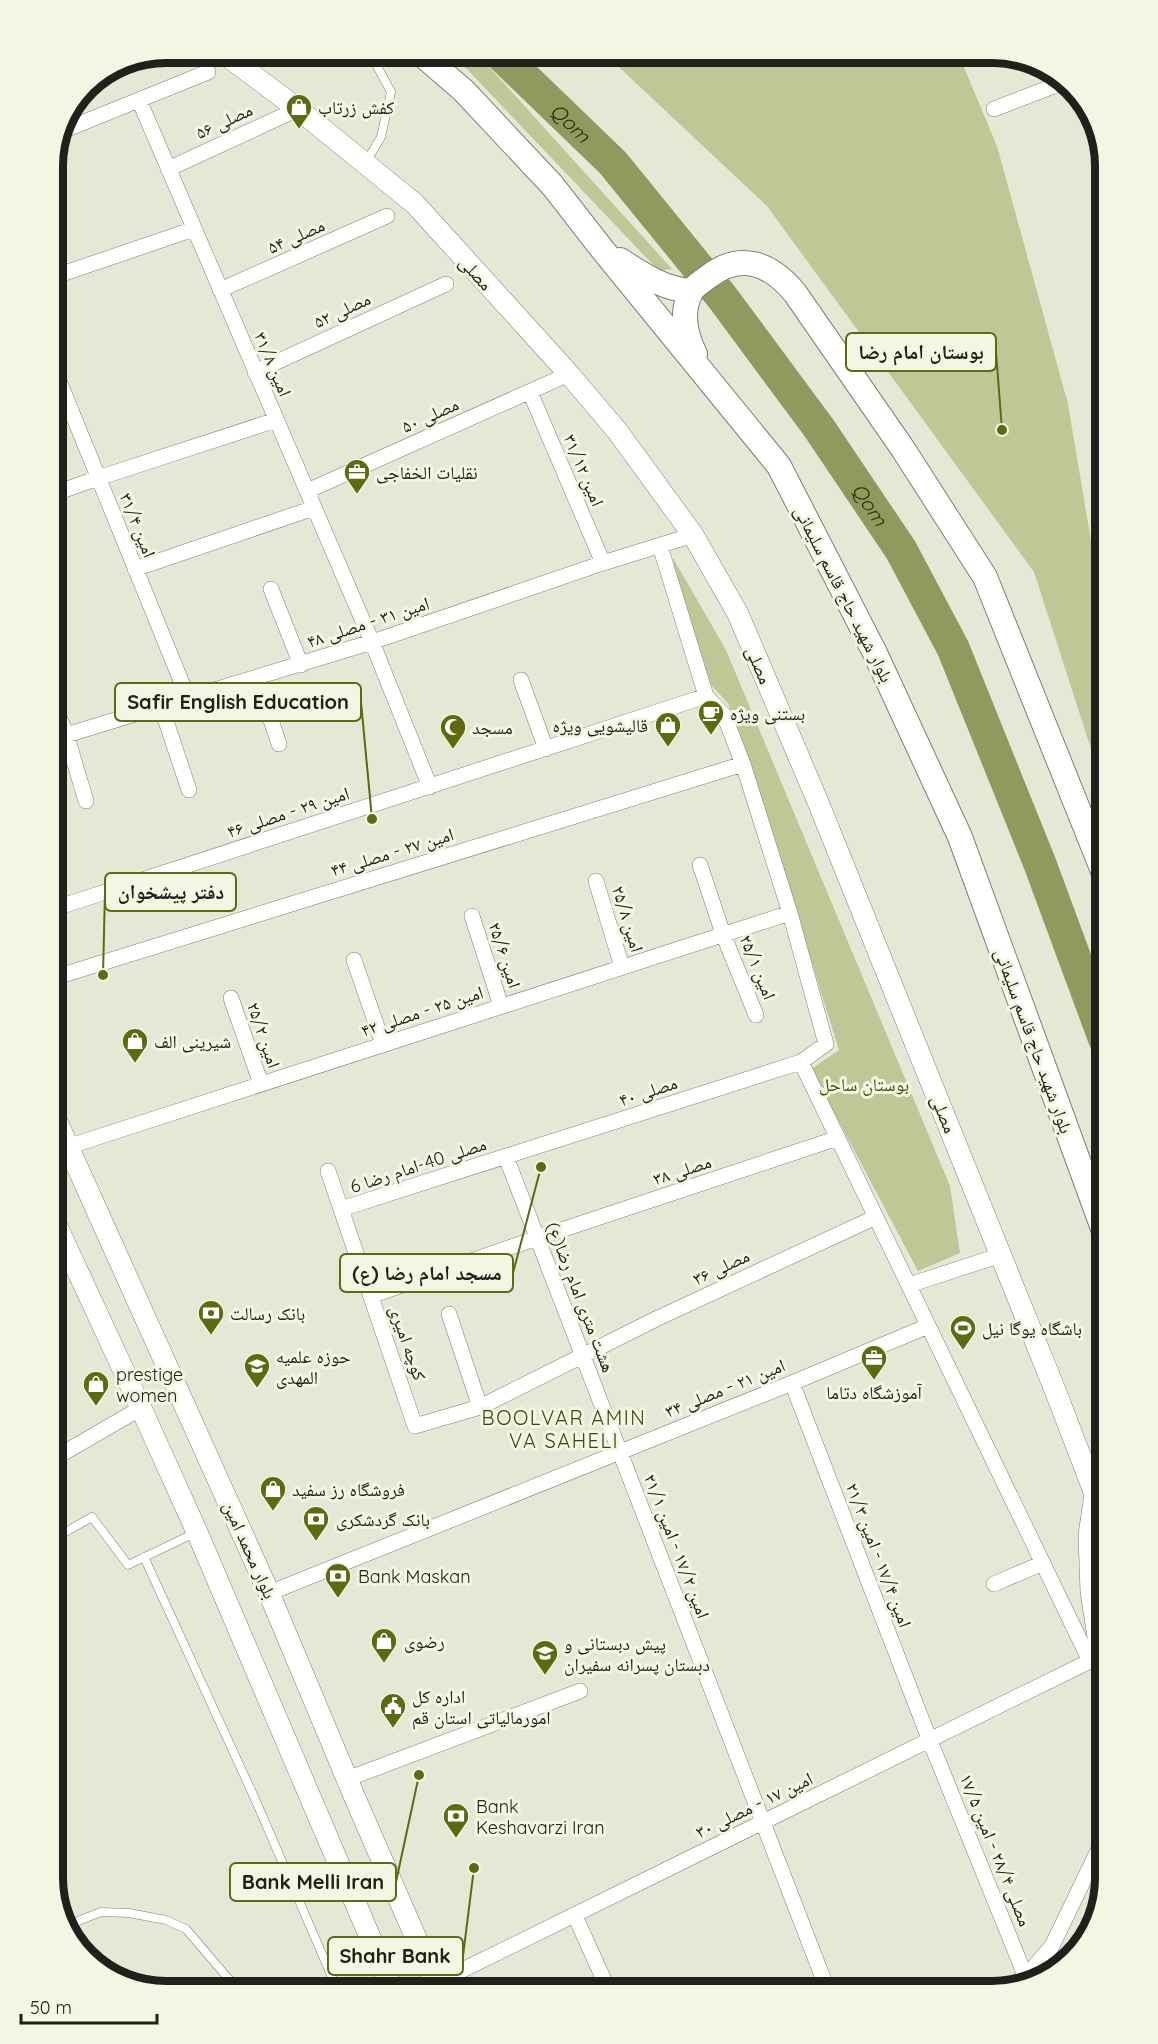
<svg xmlns="http://www.w3.org/2000/svg" width="1158" height="2044" font-family="Quicksand,'Noto Naskh Arabic',sans-serif">
  <style>
    .green { fill: #bec896 }
    .lines { fill: none; stroke-linecap: round; stroke-linejoin: round }
    .river { stroke: #8f9b5e; stroke-width: 33 }
    .service-casing { stroke: #7d8170; stroke-width: 9 }
    .minor-casing { stroke: #7d8170; stroke-width: 16 }
    .secondary-casing { stroke: #7d8170; stroke-width: 22 }
    .primary-casing { stroke: #7d8170; stroke-width: 26 }
    .service { stroke: #fff; stroke-width: 8 }
    .minor { stroke: #fff; stroke-width: 15 }
    .secondary { stroke: #fff; stroke-width: 21 }
    .primary { stroke: #fff; stroke-width: 24 }
    .labels { text-anchor: middle; dominant-baseline: central; stroke-width: 6; stroke-linejoin: round; paint-order: stroke }
    .poi-label { font-size: 18px; fill: #20211b; stroke: #f2f6e3; text-anchor: start }
    .street-label { font-size: 18px; fill: #20211b; stroke: #f2f6e3 }
    .park-label { font-size: 18px; fill: #454e04; stroke: #f2f6e3 }
    .water-label { font-size: 20px; font-style: italic; fill: #2b3201; stroke: #f2f6e3 }
    .neighbourhood-label { font-size: 20px; letter-spacing: 1.5px; fill: #3d4509; stroke: #f2f6e3 }
    .rim { fill: none; stroke: #20211b; stroke-width: 8 }
    .leader { fill: none; stroke: #5e6910; stroke-width: 2 }
    .callout-dot { fill: #5e6910; stroke: #f2f6e3; stroke-width: 2 }
    .callout { fill: #f2f6e3; stroke: #5e6910; stroke-width: 2 }
    .callout-label { font-size: 20px; text-anchor: middle; font-weight: bold; fill: #20211b }
  </style>
  <rect width="100%" height="100%" fill="#e4e9d6"/>
  <path class="green" d="M 447,53 L 472,53 L 491,69 L 672,269 L 659,271 L 467,69 Z
    M 604,53 L 958,53 L 997,146 L 1068,404 L 1103,612 L 1103,786 L 1034,572 L 767,206 Z
    M 673,558 L 726,650 L 950,1186 L 960,1253 L 918,1271 L 811,1069 L 839,1050 L 752,770 L 728,703 L 711,685 L 674,582 Z"/>
  <g class="lines">
    <path class="river" id="s1" d="M 499,53 L 613,163 L 722,297 L 819,428 L 901,550 L 953,648 L 1040,864 L 1105,1040"/>
    <g class="service-casing">
      <path id="service" d="M 366,162 L 381,137 L 391,92 L 370,53
        M 53,1539 L 92,1517 L 128,1565 L 197,1532
        M 144,1557 L 255,1799 L 338,1991
        M 65,1926 L 101,1912 L 129,1913 L 166,1920 L 186,1929 L 239,1991"/>
    </g>
    <g class="minor-casing">
      <path id="minor" d="M 139,100 L 372,642 L 430,787
        M 994,109 L 1064,82
        M 67,129 L 208,72
        M 168,169 L 298,109
        M 53,277 L 194,229
        M 220,290 L 387,216
        M 53,366 L 188,698
        M 255,372 L 446,284
        M 530,392 L 603,563
        M 307,491 L 569,374
        M 53,494 L 98,478 L 276,420
        M 135,569 L 314,508
        M 271,589 L 301,665
        M 257,678 L 279,744
        M 521,680 L 546,749
        M 53,702 L 66,734 L 86,801
        M 161,706 L 189,790
        M 53,739 L 372,642 L 603,563 L 693,535
        M 700,865 L 723,934 L 756,1015
        M 596,881 L 622,967
        M 53,909 L 706,696
        M 472,916 L 501,1006
        M 354,960 L 383,1044
        M 53,978 L 743,764
        M 231,998 L 261,1084
        M 67,1147 L 790,913
        M 506,1157 L 828,1991
        M 328,1171 L 415,1426 L 480,1407 L 658,1318 L 876,1217
        M 341,1209 L 801,1062
        M 909,1285 L 1001,1255
        M 371,1296 L 537,1238 L 838,1138
        M 449,1314 L 480,1407
        M 792,1383 L 930,1741 L 1025,1975
        M 53,1459 L 141,1408
        M 994,1584 L 1043,1563
        M 269,1593 L 792,1383 L 928,1326
        M 347,1779 L 580,1691
        M 575,1916 L 609,1991
        M 436,1983 L 1090,1661 L 801,1062 L 826,1044 L 790,913 L 743,764 L 724,715 L 706,696 L 660,546
        M 1010,1988 L 1034,1967 L 1052,1946 L 1105,1836"/>
    </g>
    <g class="secondary-casing">
      <path id="secondary" d="M 223,53 L 298,109 L 415,204 L 569,374 L 618,432 L 693,535 L 738,614 L 818,802 L 1055,1390 L 1105,1520
        M 53,1113 L 269,1593 L 355,1798 L 439,1991
        M 53,1218 L 141,1408 L 197,1532 L 393,1991
        M 1095,1495 L 1089,1535 L 1091,1592 L 1105,1682"/>
    </g>
    <g class="primary-casing">
      <path id="primary" d="M 420,53 L 464,91 L 553,186 L 602,249 L 779,466 L 875,653 L 960,837 L 1105,1234
        M 620,260 C 643,275 664,289 691,291
        M 695,354 C 685,334 680,313 691,292 C 694,286 703,281 708,277 C 741,251 771,264 795,293 L 903,449 L 985,577 L 1105,876"/>
    </g>
    <use href="#service" class="service"/>
    <use href="#minor" class="minor"/>
    <use href="#secondary" class="secondary"/>
    <use href="#primary" class="primary"/>
  </g>
  <defs>
    <g id="shop-pin" transform="scale(1.35)"><path d="M0 17L-7.5 6A9.5 9.5 0 1 1 7.5 6Z" fill="#5e6910" stroke="#f2f6e3"/><path d="M-5-2.5h2.3a2.7 3.5 0 0 1 5.4 0H5L5.5 6h-11ZM-1.5-2.5h3a1.5 2.3 0 0 0-3 0Z" fill="#fff"/></g>
    <g id="office-pin" transform="scale(1.35)"><path d="M0 17L-7.5 6A9.5 9.5 0 1 1 7.5 6Z" fill="#5e6910" stroke="#f2f6e3"/><path d="M-6-3h4V-5.5h4V-3h4V5H-6ZM-1-4.5V-3h2v-1.5ZM-6 0V1H6V0Z" fill="#fff"/></g>
    <g id="cafe-pin" transform="scale(1.35)"><path d="M0 17L-7.5 6A9.5 9.5 0 1 1 7.5 6Z" fill="#5e6910" stroke="#f2f6e3"/><path d="M-5.5-4.5H6V0H3Q3 3.5 0 3.5H-2.5Q-5.5 3.5-5.5 0ZM3-3.2v2h1.7v-2ZM-6 4.5H4V6H-6Z" fill="#fff"/></g>
    <g id="mosque-pin" transform="scale(1.35)"><path d="M0 17L-7.5 6A9.5 9.5 0 1 1 7.5 6Z" fill="#5e6910" stroke="#f2f6e3"/><path d="M3.5-4.9A6 6 0 1 0 3.5 4.9A5 5 0 1 1 3.5-4.9Z" fill="#fff"/></g>
    <g id="bank-pin" transform="scale(1.35)"><path d="M0 17L-7.5 6A9.5 9.5 0 1 1 7.5 6Z" fill="#5e6910" stroke="#f2f6e3"/><path d="M-6-4H6V4H-6ZM0-2.3a2.3 2.3 0 1 0 0 4.6a2.3 2.3 0 1 0 0-4.6Z" fill="#fff"/></g>
    <g id="stadium-pin" transform="scale(1.35)"><path d="M0 17L-7.5 6A9.5 9.5 0 1 1 7.5 6Z" fill="#5e6910" stroke="#f2f6e3"/><path d="M0-5a6.5 5 0 1 0 0 10a6.5 5 0 1 0 0-10ZM-3.5-1.8h7v3.6h-7Z" fill="#fff"/></g>
    <g id="university-pin" transform="scale(1.35)"><path d="M0 17L-7.5 6A9.5 9.5 0 1 1 7.5 6Z" fill="#5e6910" stroke="#f2f6e3"/><path d="M0-5L7-2L0 1L-7-2ZM-4 1L0 2.5L4 1V4Q0 6-4 4Z" fill="#fff"/></g>
    <g id="school-pin" transform="scale(1.35)"><path d="M0 17L-7.5 6A9.5 9.5 0 1 1 7.5 6Z" fill="#5e6910" stroke="#f2f6e3"/><path d="M0-5L7-2L0 1L-7-2ZM-4 1L0 2.5L4 1V4Q0 6-4 4Z" fill="#fff"/></g>
    <g id="civic-pin" transform="scale(1.35)"><path d="M0 17L-7.5 6A9.5 9.5 0 1 1 7.5 6Z" fill="#5e6910" stroke="#f2f6e3"/><path d="M-.6-6.5H3V-4.5H.6V-3L4-1V1h2V6H-6V1h2V-1L-.6-3ZM-1.2 2.5V6h2.4V2.5Z" fill="#fff"/></g>
  </defs>
  <g fill-rule="evenodd">
    <use href="#shop-pin" x="299" y="107"/>
    <use href="#office-pin" x="357" y="472"/>
    <use href="#cafe-pin" x="711" y="713"/>
    <use href="#shop-pin" x="668" y="725"/>
    <use href="#mosque-pin" x="453" y="727"/>
    <use href="#shop-pin" x="135" y="1041"/>
    <use href="#bank-pin" x="211" y="1313"/>
    <use href="#stadium-pin" x="963" y="1328"/>
    <use href="#office-pin" x="874" y="1358"/>
    <use href="#university-pin" x="257" y="1366"/>
    <use href="#shop-pin" x="96" y="1384"/>
    <use href="#shop-pin" x="273" y="1489"/>
    <use href="#bank-pin" x="316" y="1519"/>
    <use href="#bank-pin" x="338" y="1576"/>
    <use href="#shop-pin" x="384" y="1641"/>
    <use href="#school-pin" x="545" y="1653"/>
    <use href="#civic-pin" x="393" y="1706"/>
    <use href="#bank-pin" x="456" y="1816"/>
  </g>
  <g class="labels">
    <g class="poi-label">
      <text x="318" y="107">کفش زرتاب</text>
      <text x="376" y="472">نقلیات الخفاجی</text>
      <text x="730" y="713">بستنی ویژه</text>
      <text x="648" y="725" text-anchor="end">قالیشویی ویژه</text>
      <text x="472" y="727">مسجد</text>
      <text x="154" y="1041">شیرینی الف</text>
      <text x="230" y="1313">بانک رسالت</text>
      <text x="982" y="1328">باشگاه یوگا نیل</text>
      <text x="276" y="1356">حوزه علمیه<tspan x="276" dy="21">المهدی</tspan></text>
      <text x="116" y="1374">prestige<tspan x="116" dy="21">women</tspan></text>
      <text x="874" y="1392" text-anchor="middle">آموزشگاه دتاما</text>
      <text x="292" y="1489">فروشگاه رز سفید</text>
      <text x="336" y="1519">بانک گردشکری</text>
      <text x="358" y="1576">Bank Maskan</text>
      <text x="404" y="1641">رضوی</text>
      <text x="564" y="1643">پیش دبستانی و<tspan x="564" dy="21">دبستان پسرانه سفیران</tspan></text>
      <text x="412" y="1696">اداره کل<tspan x="412" dy="21">امورمالیاتی استان قم</tspan></text>
      <text x="476" y="1806">Bank<tspan x="476" dy="21">Keshavarzi Iran</tspan></text>
    </g>
    <g class="street-label">
      <text transform="translate(224 121) rotate(-25)">مصلی ۵۶</text>
      <text transform="translate(296 236) rotate(-24)">مصلی ۵۴</text>
      <text transform="translate(476 273) rotate(48)">مصلی</text>
      <text transform="translate(342 310) rotate(-25)">مصلی ۵۲</text>
      <text transform="translate(273 364) rotate(67)">امین ۳۱/۸</text>
      <text transform="translate(430 415) rotate(-24)">مصلی ۵۰</text>
      <text transform="translate(584 470) rotate(67)">امین ۳۱/۱۲</text>
      <text transform="translate(138 525) rotate(68)">امین ۳۱/۴</text>
      <text transform="translate(844 594) rotate(63)">بلوار شهید حاج قاسم سلیمانی</text>
      <text transform="translate(368 622) rotate(-18)">امین ۳۱ - مصلی ۴۸</text>
      <text transform="translate(759 665) rotate(67)">مصلی</text>
      <text transform="translate(288 812) rotate(-18)">امین ۲۹ - مصلی ۴۶</text>
      <text transform="translate(392 852) rotate(-17)">امین ۲۷ - مصلی ۴۴</text>
      <text transform="translate(628 919) rotate(73)">امین ۲۵/۸</text>
      <text transform="translate(505 955) rotate(72)">امین ۲۵/۶</text>
      <text transform="translate(758 967) rotate(68)">امین ۲۵/۱</text>
      <text transform="translate(422 1011) rotate(-18)">امین ۲۵ - مصلی ۴۲</text>
      <text transform="translate(264 1035) rotate(71)">امین ۲۵/۲</text>
      <text transform="translate(1034 1041) rotate(70)">بلوار شهید حاج قاسم سلیمانی</text>
      <text transform="translate(648 1091) rotate(-18)">مصلی ۴۰</text>
      <text transform="translate(944 1114) rotate(68)">مصلی</text>
      <text transform="translate(418 1165) rotate(-18)">مصلی 40-امام رضا 6</text>
      <text transform="translate(682 1170) rotate(-18)">مصلی ۳۸</text>
      <text transform="translate(721 1267) rotate(-25)">مصلی ۳۶</text>
      <text transform="translate(581 1297) rotate(69)">هشت متری امام رضا(ع)</text>
      <text transform="translate(408 1343) rotate(71)">کوچه امیری</text>
      <text transform="translate(725 1388) rotate(-22)">امین ۲۱ - مصلی ۳۴</text>
      <text transform="translate(677 1546) rotate(69)">امین ۱۷/۲ - امین ۲۱/۱</text>
      <text transform="translate(250 1550) rotate(66)">بلوار محمد امین</text>
      <text transform="translate(879 1555) rotate(69)">امین ۱۷/۴ - امین ۲۱/۳</text>
      <text transform="translate(754 1805) rotate(-26)">امین ۱۷ - مصلی ۳۰</text>
      <text transform="translate(996 1850) rotate(68)">مصلی ۲۸/۴ - امین ۱۷/۵</text>
    </g>
    <g class="park-label">
      <text x="864" y="1084">بوستان ساحل</text>
    </g>
    <g class="water-label">
      <text stroke="none"><textPath href="#s1" startOffset="100">Qom</textPath></text>
      <text stroke="none"><textPath href="#s1" startOffset="586">Qom</textPath></text>
    </g>
    <g class="neighbourhood-label">
      <text x="564" y="1417">BOOLVAR AMIN<tspan x="564" dy="23">VA SAHELI</tspan></text>
    </g>
  </g>
  <path d="M0 0H1158V2044H0ZM166 63H992A103 103 0 0 1 1095 166V1878A103 103 0 0 1 992 1981H166A103 103 0 0 1 63 1878V166A103 103 0 0 1 166 63Z" fill="#f2f6e3" fill-rule="evenodd"/>
  <path class="rim" d="M166 63H992A103 103 0 0 1 1095 166V1878A103 103 0 0 1 992 1981H166A103 103 0 0 1 63 1878V166A103 103 0 0 1 166 63Z"/>
  <path class="leader" d="M1002 430L996 352M372 819L361 702M103 975L105 892M541 1167L513 1273M419 1775L396 1882M474 1868L463 1956"/>
  <g class="callout-dot">
    <circle cx="1002" cy="430" r="6"/>
    <circle cx="372" cy="819" r="6"/>
    <circle cx="103" cy="975" r="6"/>
    <circle cx="541" cy="1167" r="6"/>
    <circle cx="419" cy="1775" r="6"/>
    <circle cx="474" cy="1868" r="6"/>
  </g>
  <g class="callout">
    <rect x="846" y="333" width="150" height="38" rx="6"/>
    <rect x="115" y="683" width="246" height="38" rx="6"/>
    <rect x="105" y="873" width="131" height="38" rx="6"/>
    <rect x="340" y="1254" width="173" height="38" rx="6"/>
    <rect x="230" y="1863" width="166" height="38" rx="6"/>
    <rect x="328" y="1937" width="135" height="38" rx="6"/>
  </g>
  <g class="callout-label">
    <text x="921" y="359">بوستان امام رضا</text>
    <text x="238" y="709">Safir English Education</text>
    <text x="171" y="899">دفتر پیشخوان</text>
    <text x="427" y="1280">مسجد امام رضا (ع)</text>
    <text x="313" y="1889">Bank Melli Iran</text>
    <text x="395" y="1963">Shahr Bank</text>
  </g>
  <path d="M21 2014v9h136v-9" fill="none" stroke="#20211b" stroke-width="3"/>
  <text x="30" y="2014" font-size="18" fill="#20211b" stroke="#f2f6e3" stroke-width="4.5" paint-order="stroke">50 m</text>
</svg>
